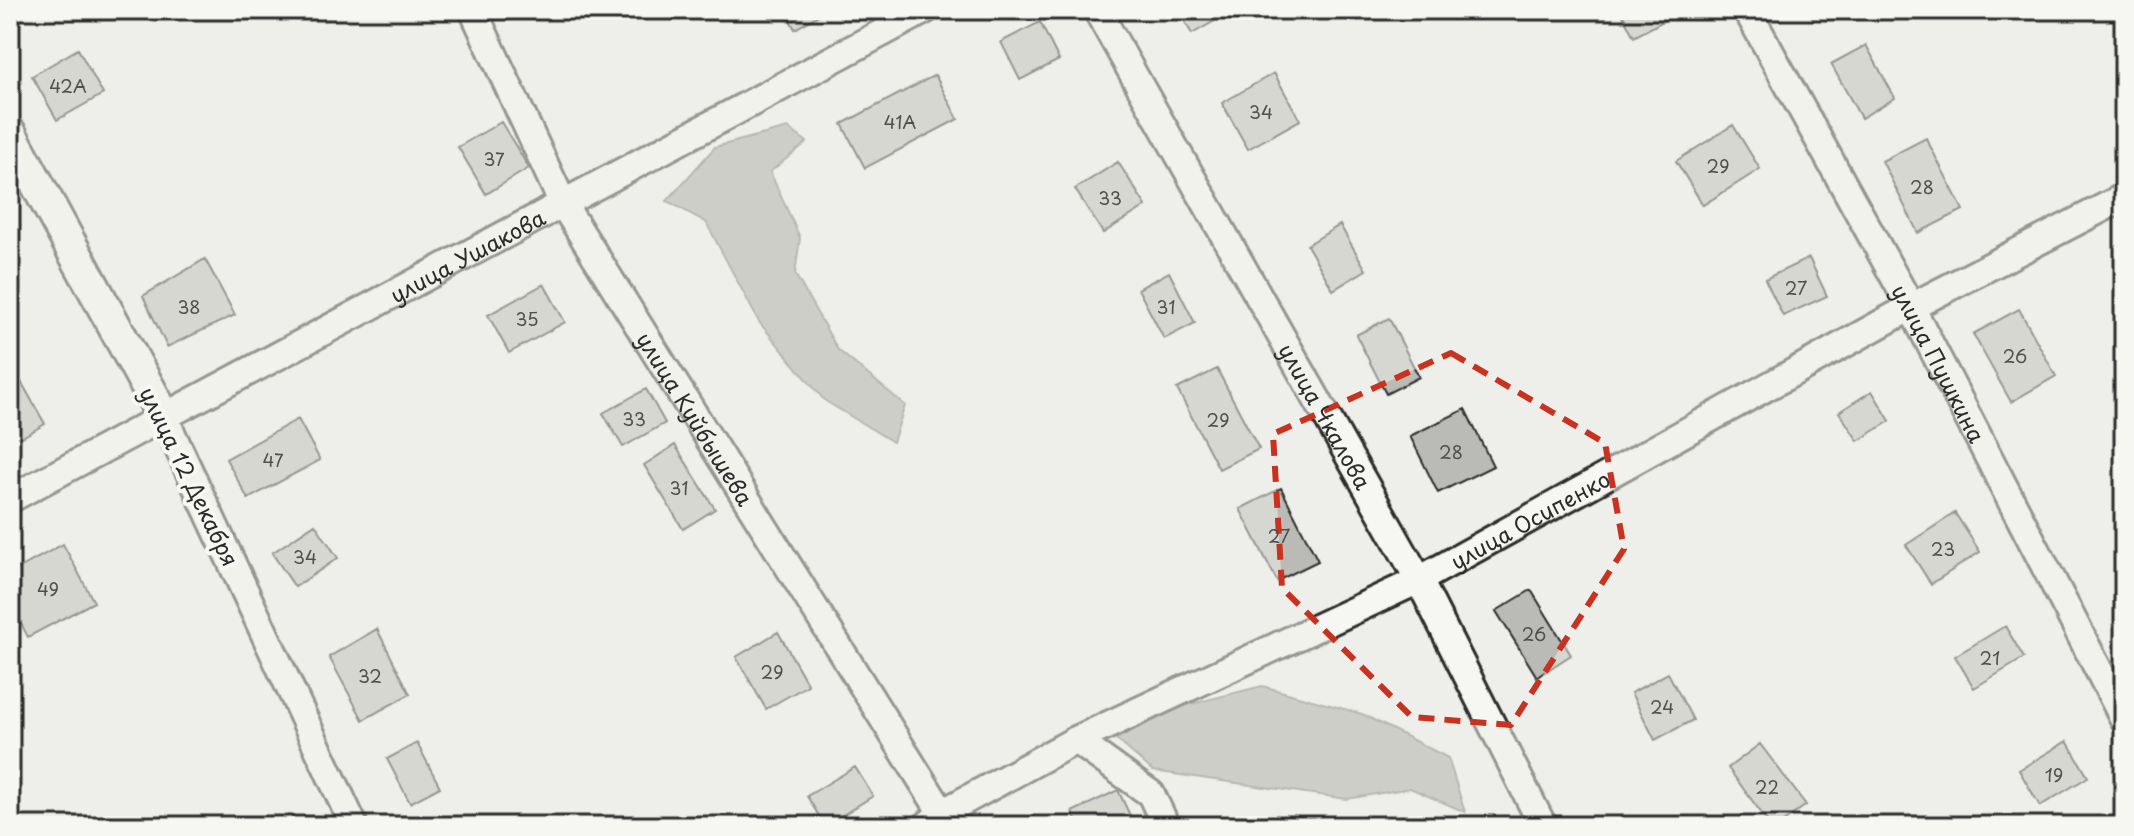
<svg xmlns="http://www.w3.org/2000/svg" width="2134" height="836" font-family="'Playpen Sans',sans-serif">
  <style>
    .water { fill: #a6a6a3; stroke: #757573; stroke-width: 2 }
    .building { fill: #babab7; stroke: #2b2b2b; stroke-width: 2 }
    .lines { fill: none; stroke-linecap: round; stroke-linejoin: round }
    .minor-casing { stroke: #2b2b2b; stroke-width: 32 }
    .tertiary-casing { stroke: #2b2b2b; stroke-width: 38 }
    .minor { stroke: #f6f6f2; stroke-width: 26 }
    .tertiary { stroke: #f6f6f2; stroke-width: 32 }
    .marked { fill: none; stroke: #c8321e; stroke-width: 6; stroke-dasharray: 16 10; stroke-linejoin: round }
    .labels { text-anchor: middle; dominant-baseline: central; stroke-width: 8; stroke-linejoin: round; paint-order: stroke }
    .number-label { font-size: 18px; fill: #4f4f4e }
    .street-label { font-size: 22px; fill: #2b2b2b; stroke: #f6f6f2 }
  </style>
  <rect width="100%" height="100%" fill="#eeeeea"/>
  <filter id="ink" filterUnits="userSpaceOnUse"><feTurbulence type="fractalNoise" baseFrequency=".0125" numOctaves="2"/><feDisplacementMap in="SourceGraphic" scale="16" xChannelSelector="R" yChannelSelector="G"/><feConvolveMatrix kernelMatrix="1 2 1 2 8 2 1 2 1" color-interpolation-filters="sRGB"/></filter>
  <g filter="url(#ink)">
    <path class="water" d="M 788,128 L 807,142 L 770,172 L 800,238 L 795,274 L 838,350 L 905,405 L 893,442 L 824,400 L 759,322 L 706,222 L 667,201 L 715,147 Z
      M 1262,686 L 1362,714 L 1448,758 L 1465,812 L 1410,788 L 1347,799 L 1153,771 L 1116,739 L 1176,708 Z"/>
    <path class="building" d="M 784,10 L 827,10 L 795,29 Z
      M 1178,10 L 1229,10 L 1230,12 L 1192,34 Z
      M 1620,10 L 1671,10 L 1674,15 L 1634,37 Z
      M 1040,22 L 1059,60 L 1020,80 L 1001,42 Z
      M 1866,45 L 1895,98 L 1861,118 L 1831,64 Z
      M 78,49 L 103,94 L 57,120 L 32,76 Z
      M 1274,73 L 1300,120 L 1248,149 L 1222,103 Z
      M 935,75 L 958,119 L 865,168 L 842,124 Z
      M 501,122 L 529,168 L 486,194 L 458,147 Z
      M 1733,125 L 1760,169 L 1703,205 L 1676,161 Z
      M 1926,138 L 1963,210 L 1918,233 L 1882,161 Z
      M 1118,162 L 1146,206 L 1103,233 L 1075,189 Z
      M 1340,225 L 1366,270 L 1333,290 L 1307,245 Z
      M 1809,258 L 1827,296 L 1783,316 L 1765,279 Z
      M 205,259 L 235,315 L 167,347 L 143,296 Z
      M 1169,272 L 1195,323 L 1164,339 L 1138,289 Z
      M 544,284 L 565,322 L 509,353 L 488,315 Z
      M 2019,309 L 2056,376 L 2011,402 L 1973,334 Z
      M 1389,318 L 1419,377 L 1386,394 L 1356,335 Z
      M 10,362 L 45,424 L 10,444 Z
      M 1217,369 L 1259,449 L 1219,469 L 1177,389 Z
      M 646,389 L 665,423 L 623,447 L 603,413 Z
      M 1872,391 L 1890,421 L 1858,441 L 1839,412 Z
      M 1465,409 L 1493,466 L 1438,493 L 1410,436 Z
      M 298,419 L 320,460 L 248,499 L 226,459 Z
      M 675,445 L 715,509 L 683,529 L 644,465 Z
      M 1281,488 L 1318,561 L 1277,581 L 1240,509 Z
      M 1955,513 L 1980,552 L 1931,584 L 1906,545 Z
      M 315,524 L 338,558 L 295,587 L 272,553 Z
      M 63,544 L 94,602 L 28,637 L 10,603 L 10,573 Z
      M 1531,590 L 1571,655 L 1537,677 L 1496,611 Z
      M 2005,626 L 2024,658 L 1974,688 L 1955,656 Z
      M 377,629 L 410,694 L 363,720 L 329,657 Z
      M 778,632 L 808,685 L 766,709 L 736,657 Z
      M 1668,673 L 1693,720 L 1655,740 L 1631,693 Z
      M 2067,741 L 2088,777 L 2040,806 L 2019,770 Z
      M 417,743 L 440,787 L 410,803 L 387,759 Z
      M 1760,744 L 1806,805 L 1778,826 L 1771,826 L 1728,768 Z
      M 855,767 L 873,796 L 825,826 L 807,796 Z
      M 1118,790 L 1135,826 L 1079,826 L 1072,812 Z"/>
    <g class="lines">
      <g class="minor-casing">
        <g id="minor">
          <path id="s1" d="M 473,10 L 563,204 L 942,813"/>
          <path id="s2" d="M 1097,10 L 1419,580 L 1543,826"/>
          <path id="s3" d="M 1747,10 L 1911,307 L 2124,719"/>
          <path d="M 164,417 L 354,826"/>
          <path id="s4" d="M 10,499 L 925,10"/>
          <path d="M 1076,740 L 1151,794 L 1166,826"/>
          <path id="s5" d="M 926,826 L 942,813 L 1076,740 L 1419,580 L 1911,307 L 2124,197"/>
        </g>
      </g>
      <g class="tertiary-casing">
        <path id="tertiary" d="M 10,134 L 164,417"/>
      </g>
      <use href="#minor" class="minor"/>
      <use href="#tertiary" class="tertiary"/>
    </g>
  </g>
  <path d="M0 0H2134V836H0ZM 1451,353 L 1605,443 L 1624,549 L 1511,725 L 1412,717 L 1282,588 L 1273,434 Z" fill="#eeeeea" fill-opacity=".55" fill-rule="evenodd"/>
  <path class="marked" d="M 1451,353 L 1605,443 L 1624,549 L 1511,725 L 1412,717 L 1282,588 L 1273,434 Z"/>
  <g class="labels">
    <g class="number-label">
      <text x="68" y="85">42А</text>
      <text x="1261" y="111">34</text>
      <text x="900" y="121">41А</text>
      <text x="494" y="158">37</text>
      <text x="1718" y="165">29</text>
      <text x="1922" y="186">28</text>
      <text x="1110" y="197">33</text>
      <text x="1796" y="287">27</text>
      <text x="189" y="306">38</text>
      <text x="1166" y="306">31</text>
      <text x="527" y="318">35</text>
      <text x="2015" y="355">26</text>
      <text x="634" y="418">33</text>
      <text x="1218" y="419">29</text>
      <text x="1451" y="451">28</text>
      <text x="273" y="459">47</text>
      <text x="679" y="487">31</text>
      <text x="1279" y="535">27</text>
      <text x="1943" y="548">23</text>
      <text x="305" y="556">34</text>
      <text x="48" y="588">49</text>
      <text x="1534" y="633">26</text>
      <text x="1990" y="657">21</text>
      <text x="772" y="671">29</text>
      <text x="370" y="675">32</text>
      <text x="1662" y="706">24</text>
      <text x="2054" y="774">19</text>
      <text x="1767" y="786">22</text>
    </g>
    <g class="street-label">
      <text stroke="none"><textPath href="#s4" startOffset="518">улица Ушакова</textPath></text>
      <text stroke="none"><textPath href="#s3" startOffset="402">улица Пушкина</textPath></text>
      <text stroke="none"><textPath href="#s2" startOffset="466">улица Чкалова</textPath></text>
      <text stroke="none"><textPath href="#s1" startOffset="466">улица Куйбышева</textPath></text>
      <text transform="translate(190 476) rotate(64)">улица 12 Декабря</text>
      <text stroke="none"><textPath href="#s5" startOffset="678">улица Осипенко</textPath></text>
    </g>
  </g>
  <rect width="2134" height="836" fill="none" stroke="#f6f6f2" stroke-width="40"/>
  <rect x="20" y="20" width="2094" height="796" fill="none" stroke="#2b2b2b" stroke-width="3" filter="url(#ink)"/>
</svg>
